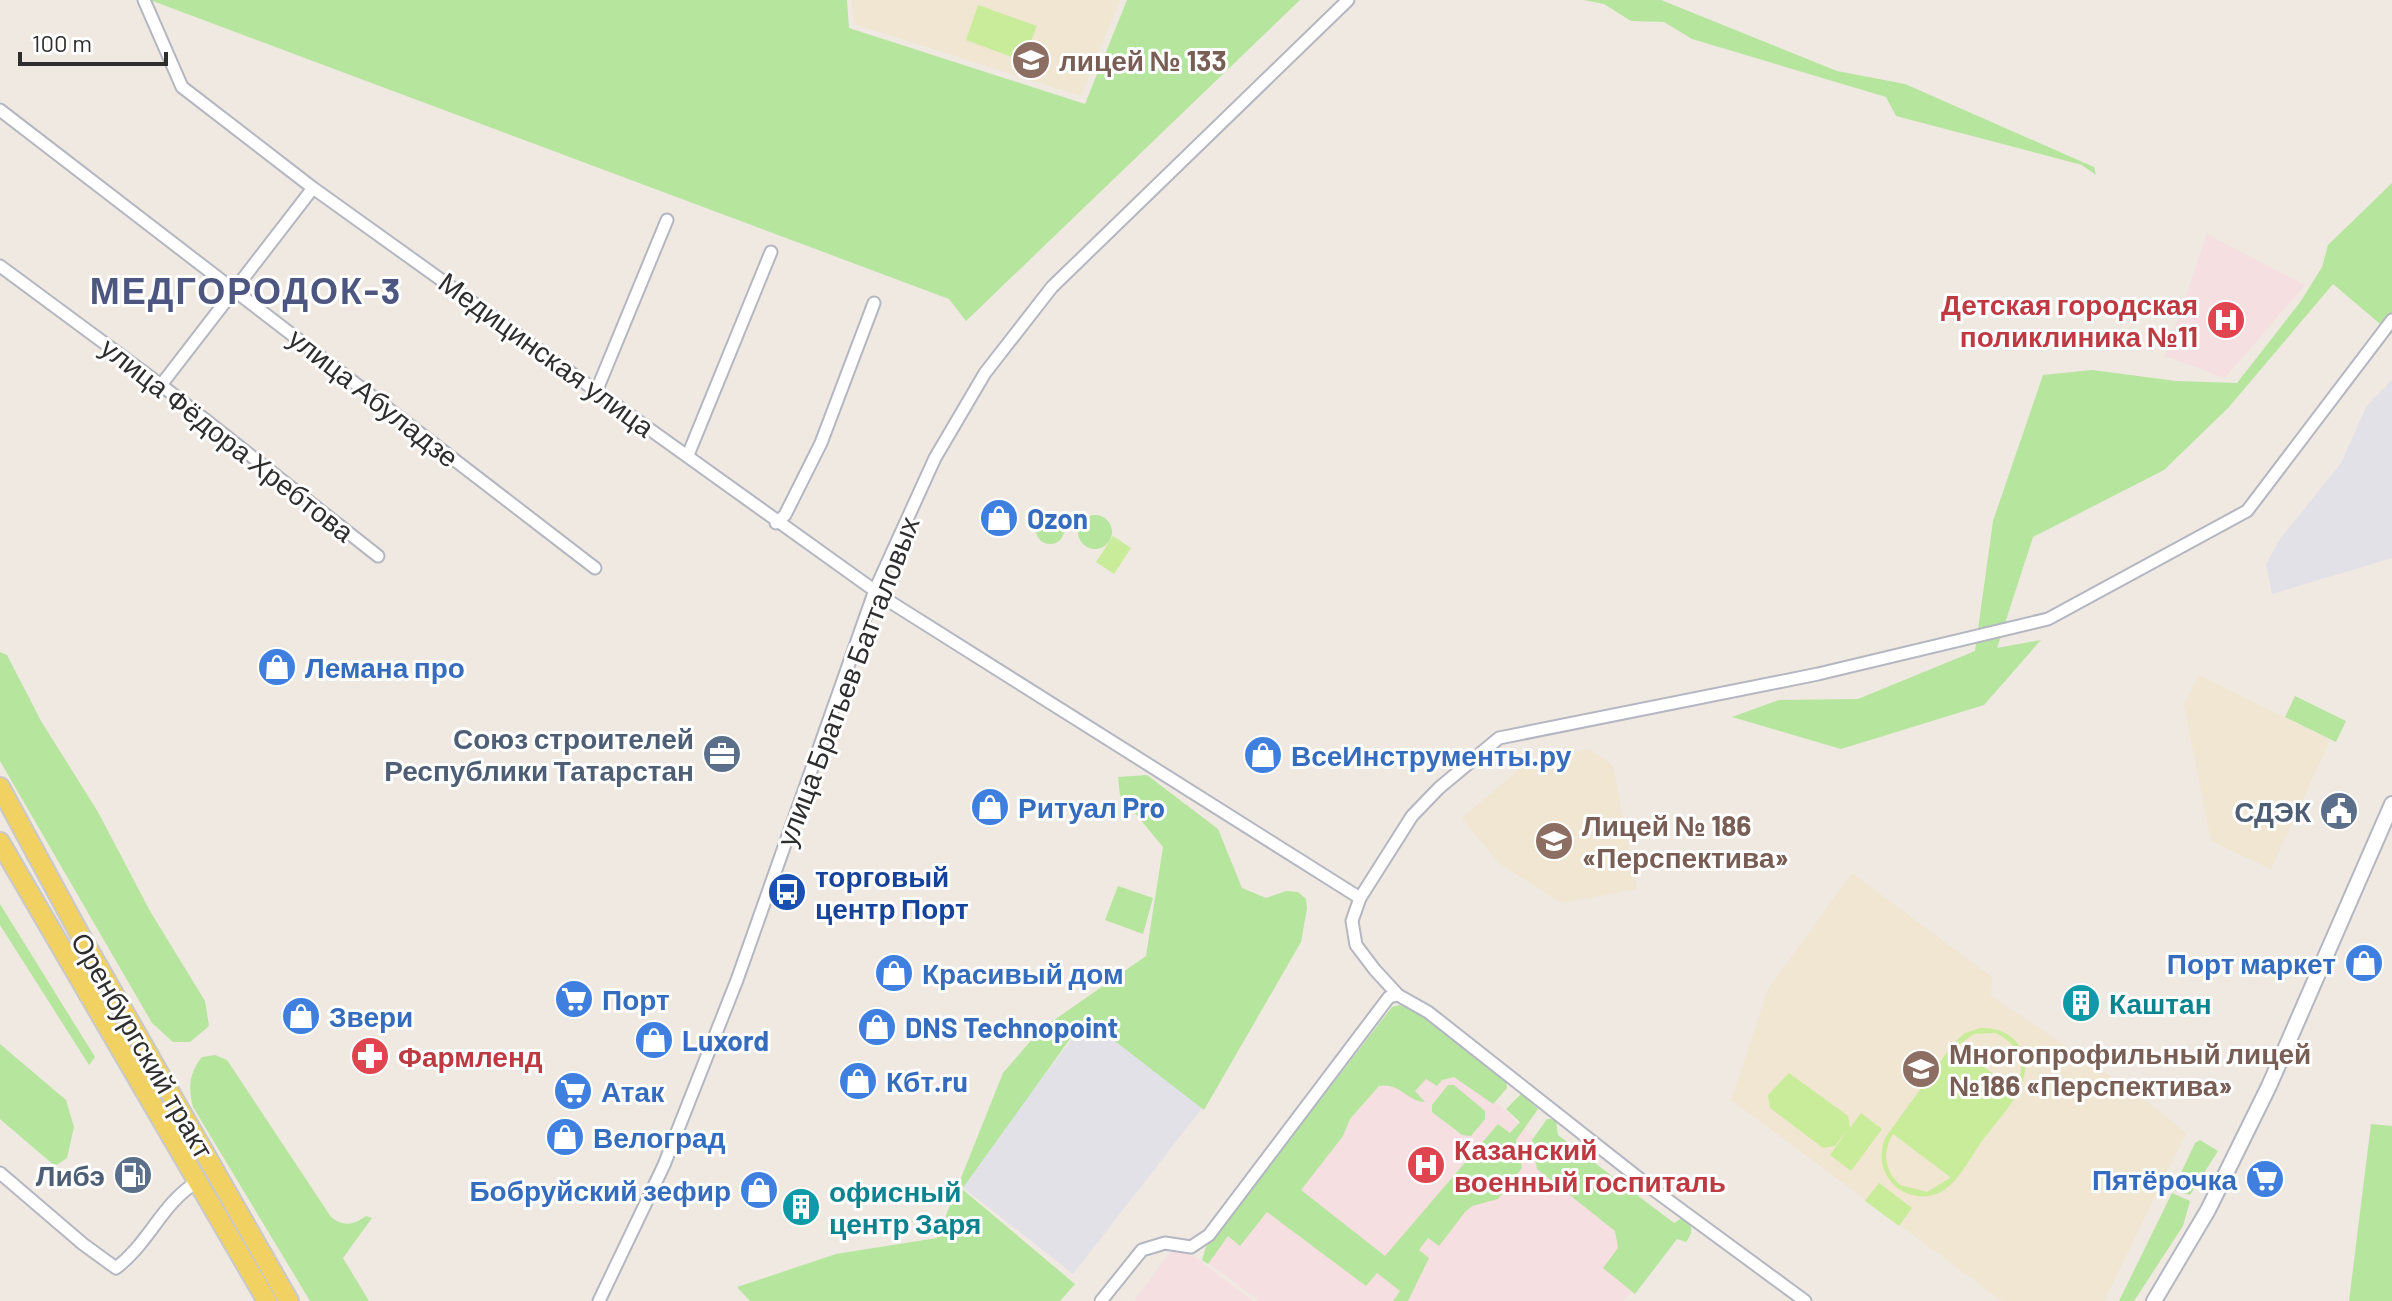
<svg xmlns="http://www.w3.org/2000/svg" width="2392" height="1301" font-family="Barlow,sans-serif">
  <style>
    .industrial { fill: #e3e1e8 }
    .education { fill: #f0e6d1 }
    .medical { fill: #f5dfe0 }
    .green { fill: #b6e59e }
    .pitch { fill: #c9ec9a; fill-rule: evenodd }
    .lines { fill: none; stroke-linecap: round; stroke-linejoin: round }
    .minor-casing { stroke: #b4b7c1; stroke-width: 15 }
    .tertiary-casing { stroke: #b4b7c1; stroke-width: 18 }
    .primary-casing { stroke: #c9c9c9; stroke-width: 22 }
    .minor { stroke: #fff; stroke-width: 11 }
    .tertiary { stroke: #fff; stroke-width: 14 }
    .primary { stroke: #f2d163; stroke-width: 18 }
    .labels { text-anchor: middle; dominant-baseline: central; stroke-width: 6; stroke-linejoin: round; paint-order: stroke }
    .education-label { font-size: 28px; font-weight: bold; fill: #785e54; stroke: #fff; text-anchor: start }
    .health-label { font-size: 28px; font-weight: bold; fill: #be3a42; stroke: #fff; text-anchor: start }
    .street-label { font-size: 28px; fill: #2e2e2e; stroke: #fff }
    .shop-label { font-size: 28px; font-weight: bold; fill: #366cbe; stroke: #fff; text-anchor: start }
    .service-label { font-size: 28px; font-weight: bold; fill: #4e5e75; stroke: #fff; text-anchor: end }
    .transit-label { font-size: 28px; font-weight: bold; fill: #164399; stroke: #fff; text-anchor: start }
    .culture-label { font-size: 28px; font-weight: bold; fill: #0d838f; stroke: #fff; text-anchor: start }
    .district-label { font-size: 36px; font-weight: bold; letter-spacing: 2px; fill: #4d5680; stroke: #fff }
  </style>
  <rect width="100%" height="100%" fill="#efe9e1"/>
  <path class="industrial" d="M 2392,380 L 2392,558 L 2272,594 L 2266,564 L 2280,539 L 2341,463 L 2366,407 Z
    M 1089,1017 L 1203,1107 L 1073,1274 L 960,1185 Z"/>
  <path class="education" d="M 852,0 L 1120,0 L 1081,96 L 854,24 Z
    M 2199,675 L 2330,740 L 2271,869 L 2211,841 L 2184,705 Z
    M 1590,749 L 1613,766 L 1637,889 L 1561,903 L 1499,863 L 1462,818 L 1527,763 Z
    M 1852,873 L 1992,977 L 1991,996 L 2138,1094 L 2186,1133 L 2104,1301 L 2002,1301 L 1731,1100 L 1768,989 Z"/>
  <path class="medical" d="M 2207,234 L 2305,285 L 2225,378 L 2165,356 Z
    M 1403,1032 L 1501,1106 L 1529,1134 L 1676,1240 L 1623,1301 L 1260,1301 L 1204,1260 Z
    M 1177,1243 L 1253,1301 L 1134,1301 Z"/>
  <path class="green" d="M 150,0 L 847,0 L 849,28 L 1085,104 L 1127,0 L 1300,0 L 966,321 L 949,299 Z
    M 1584,0 L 1661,0 L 1837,71 L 1905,84 L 2094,167 L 2096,175 L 2082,165 L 1896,116 L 1886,97 L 1692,39 L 1664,22 L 1631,21 L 1604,4 Z
    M 2392,183 L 2392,334 L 2333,284 L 2228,408 L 2164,470 L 2033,537 L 1997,648 L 2041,640 L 1984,705 L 1841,749 L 1732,717 L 1779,700 L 1858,699 L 1975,651 L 1993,521 L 2043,375 L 2092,370 L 2176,381 L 2237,383 L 2301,301 L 2322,267 L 2328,245 Z
    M1078 532a17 17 0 1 1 34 0a17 17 0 1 1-34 0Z
    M1036 530a14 14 0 1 1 28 0a14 14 0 1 1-28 0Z
    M 0,652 L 7,655 L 41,721 L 98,812 L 150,911 L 205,1001 L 209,1026 L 190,1042 L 173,1042 L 152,1023 L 0,761 Z
    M 2295,696 L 2346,721 L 2336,742 L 2285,717 Z
    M 1147,775 L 1218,829 L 1242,888 L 1266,898 L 1286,891 L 1298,892 L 1306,899 L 1307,909 L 1301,942 L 1204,1110 L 1085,1018 L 962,1189 L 1075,1284 L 1060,1301 L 750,1301 L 737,1287 L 836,1254 L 937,1238 L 1003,1073 L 1040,1030 L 1146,956 L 1163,847 L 1120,795 L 1118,777 Z
    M 1118,886 L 1153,898 L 1143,934 L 1105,920 Z
    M 0,904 L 95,1057 L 89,1065 L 0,925 Z
    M 1399,1005 L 1414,1010 L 1506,1081 L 1507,1088 L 1493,1104 L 1454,1077 L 1442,1080 L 1437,1086 L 1426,1079 L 1415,1091 L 1425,1102 C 1406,1101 1400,1082 1379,1086 L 1350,1119 L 1343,1136 L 1301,1190 L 1385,1256 L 1498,1124 L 1510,1133 L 1520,1122 L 1506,1109 L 1521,1094 L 1538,1109 L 1516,1140 L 1522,1168 L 1498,1199 L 1472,1206 L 1465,1212 L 1439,1246 L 1428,1238 L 1419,1250 L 1429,1258 L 1408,1301 L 1393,1301 L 1400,1291 L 1377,1273 L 1366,1286 L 1267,1212 L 1240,1246 L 1228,1236 L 1208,1264 L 1202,1260 L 1206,1247 L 1392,1007 Z
    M 0,1044 L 66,1100 L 74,1127 L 67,1158 L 55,1166 L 0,1119 Z
    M 215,1055 L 227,1060 L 331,1217 C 343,1227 354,1225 366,1216 L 372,1218 L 343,1258 L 369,1301 L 310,1301 L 193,1107 C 188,1087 189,1073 202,1057 Z
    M 1448,1085 L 1454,1085 L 1485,1111 L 1485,1119 L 1471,1136 L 1462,1135 L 1432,1112 L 1432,1105 Z
    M 1547,1119 L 1556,1119 L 1558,1135 L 1674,1223 L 1683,1217 C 1693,1224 1694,1232 1686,1242 L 1677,1239 L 1635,1294 L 1603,1268 L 1618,1248 L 1615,1231 L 1537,1169 L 1532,1140 Z
    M 2371,1124 L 2392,1126 L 2392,1301 L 2349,1301 Z
    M 2200,1140 L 2218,1151 L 2190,1195 L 2173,1190 L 2195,1143 Z
    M 2172,1193 L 2190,1201 L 2183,1226 L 2134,1301 L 2119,1301 Z"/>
  <path class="pitch" d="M 978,5 L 1037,26 L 1023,61 L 966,40 Z
    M 1113,536 L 1131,548 L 1114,574 L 1096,562 Z
    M 1980,1028 C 1995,1027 2009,1032 2018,1044 C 2042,1077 2001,1115 1982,1141 C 1970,1158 1958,1184 1939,1193 C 1924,1200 1904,1196 1893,1184 C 1881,1171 1879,1155 1885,1138 L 1953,1044 L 1965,1033 ZM 1995,1033 C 2019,1043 2029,1067 2014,1090 L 1957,1046 L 1974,1034 ZM 1893,1134 L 1950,1177 L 1950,1178 L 1927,1192 L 1900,1185 C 1884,1170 1882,1152 1893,1134 Z
    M 1789,1073 L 1848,1116 L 1850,1128 L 1861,1113 L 1882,1129 L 1851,1171 L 1830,1155 L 1849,1128 L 1835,1146 L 1823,1148 L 1770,1108 L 1768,1095 Z
    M 1879,1183 L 1912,1208 L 1899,1226 L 1865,1201 Z"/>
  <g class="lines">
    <g class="minor-casing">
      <path id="minor" d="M 144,0 L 182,87 L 313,188 L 892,603 L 1360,898
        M 0,110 L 595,568
        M 0,266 L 161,385 L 378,556
        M 161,385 L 313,188
        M 596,392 L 667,220
        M 688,455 L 771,252
        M 776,523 L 785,515 L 821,443 L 874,303
        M 0,1173 L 83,1244 L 116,1268 C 150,1242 161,1204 198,1181
        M 599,1301 L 664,1165 L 737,980 L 875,590 L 935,458 L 985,373 L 1052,287 L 1348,0
        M 1101,1301 L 1142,1250 L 1165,1243 L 1191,1247 L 1209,1235 L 1389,997 L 1398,995
        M 1805,1301 L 1650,1187 L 1428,1012 L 1398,995 L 1375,970 L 1356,945 L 1352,921 L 1360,898 L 1412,816 L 1439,788 L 1499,738 L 1818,674 L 2048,619 L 2247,511 L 2392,320"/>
    </g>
    <g class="tertiary-casing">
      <path id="tertiary" d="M 2154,1301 L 2208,1210 L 2269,1086 L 2392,804"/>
    </g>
    <g class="primary-casing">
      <path id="primary" d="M 0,787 L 78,931 L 289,1301
        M 0,842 L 267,1301"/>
    </g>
    <use href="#minor" class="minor"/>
    <use href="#tertiary" class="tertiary"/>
    <use href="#primary" class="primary"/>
  </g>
  <defs>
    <g id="school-disc" transform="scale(2)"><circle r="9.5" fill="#8d6e63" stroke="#fff"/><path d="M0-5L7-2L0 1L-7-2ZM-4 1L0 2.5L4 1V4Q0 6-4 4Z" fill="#fff"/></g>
    <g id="hospital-disc" transform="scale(2)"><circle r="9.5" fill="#e0444e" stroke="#fff"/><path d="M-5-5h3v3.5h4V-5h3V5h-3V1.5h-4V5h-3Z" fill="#fff"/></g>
    <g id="shop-disc" transform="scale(2)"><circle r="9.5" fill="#3f7fe0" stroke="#fff"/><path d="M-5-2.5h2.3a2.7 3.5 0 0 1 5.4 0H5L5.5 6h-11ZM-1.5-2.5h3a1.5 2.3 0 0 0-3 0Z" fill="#fff"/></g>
    <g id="office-disc" transform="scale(2)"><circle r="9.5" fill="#5c6f8a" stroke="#fff"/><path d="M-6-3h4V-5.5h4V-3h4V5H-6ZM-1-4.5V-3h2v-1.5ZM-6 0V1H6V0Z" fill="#fff"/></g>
    <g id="civic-disc" transform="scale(2)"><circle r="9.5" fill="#5c6f8a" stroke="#fff"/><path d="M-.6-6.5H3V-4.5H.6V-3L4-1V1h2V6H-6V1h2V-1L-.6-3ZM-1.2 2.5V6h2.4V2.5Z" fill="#fff"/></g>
    <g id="bus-disc" transform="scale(2)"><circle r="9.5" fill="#1a4fb4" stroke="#fff"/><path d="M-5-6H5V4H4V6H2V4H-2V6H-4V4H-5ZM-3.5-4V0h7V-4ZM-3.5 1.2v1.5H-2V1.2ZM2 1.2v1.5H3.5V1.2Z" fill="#fff"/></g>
    <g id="supermarket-disc" transform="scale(2)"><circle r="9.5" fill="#3f7fe0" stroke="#fff"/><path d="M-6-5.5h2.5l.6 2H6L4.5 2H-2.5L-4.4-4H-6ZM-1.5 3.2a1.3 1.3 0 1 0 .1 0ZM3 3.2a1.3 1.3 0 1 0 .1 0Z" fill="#fff"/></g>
    <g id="building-disc" transform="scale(2)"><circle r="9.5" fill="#0f9aa8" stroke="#fff"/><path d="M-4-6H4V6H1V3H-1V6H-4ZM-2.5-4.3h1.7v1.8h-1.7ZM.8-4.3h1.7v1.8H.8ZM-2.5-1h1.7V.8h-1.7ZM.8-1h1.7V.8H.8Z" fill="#fff"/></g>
    <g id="pharmacy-disc" transform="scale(2)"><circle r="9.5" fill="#e0444e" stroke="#fff"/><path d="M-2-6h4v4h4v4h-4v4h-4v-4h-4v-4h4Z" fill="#fff"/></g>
    <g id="fuel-disc" transform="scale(2)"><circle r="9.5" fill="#5c6f8a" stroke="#fff"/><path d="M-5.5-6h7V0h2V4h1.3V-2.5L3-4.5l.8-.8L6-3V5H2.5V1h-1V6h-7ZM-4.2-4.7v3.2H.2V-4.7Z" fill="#fff"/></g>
  </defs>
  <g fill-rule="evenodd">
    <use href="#school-disc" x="1031" y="60"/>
    <use href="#hospital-disc" x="2226" y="320"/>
    <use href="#shop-disc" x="999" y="518"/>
    <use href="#shop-disc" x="277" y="667"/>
    <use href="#office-disc" x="722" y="754"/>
    <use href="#shop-disc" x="1263" y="755"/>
    <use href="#shop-disc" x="990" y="807"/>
    <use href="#civic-disc" x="2339" y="811"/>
    <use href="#school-disc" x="1554" y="841"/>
    <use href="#bus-disc" x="787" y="892"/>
    <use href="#shop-disc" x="2364" y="963"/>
    <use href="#shop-disc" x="894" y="973"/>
    <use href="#supermarket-disc" x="574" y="999"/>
    <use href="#building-disc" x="2081" y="1003"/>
    <use href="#shop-disc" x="301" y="1016"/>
    <use href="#shop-disc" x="877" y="1027"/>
    <use href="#shop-disc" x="654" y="1040"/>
    <use href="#pharmacy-disc" x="370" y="1056"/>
    <use href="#school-disc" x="1921" y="1069"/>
    <use href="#shop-disc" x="858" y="1081"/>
    <use href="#supermarket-disc" x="573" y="1091"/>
    <use href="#shop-disc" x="565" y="1137"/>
    <use href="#hospital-disc" x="1426" y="1165"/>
    <use href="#fuel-disc" x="133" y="1175"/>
    <use href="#supermarket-disc" x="2265" y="1179"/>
    <use href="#shop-disc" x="759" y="1190"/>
    <use href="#building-disc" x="801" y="1207"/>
  </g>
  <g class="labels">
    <g class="education-label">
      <text x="1059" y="60">лицей № 133</text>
      <text x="1582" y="825">Лицей № 186<tspan x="1582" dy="32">«Перспектива»</tspan></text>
      <text x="1949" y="1053">Многопрофильный лицей<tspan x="1949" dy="32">№186 «Перспектива»</tspan></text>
    </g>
    <g class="health-label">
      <text x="2198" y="304" text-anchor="end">Детская городская<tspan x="2198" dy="32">поликлиника №11</tspan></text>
      <text x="398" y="1056">Фармленд</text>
      <text x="1454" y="1149">Казанский<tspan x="1454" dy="32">военный госпиталь</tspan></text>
    </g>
    <g class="street-label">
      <text transform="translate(547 354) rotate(36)">Медицинская улица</text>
      <text transform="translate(374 397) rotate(38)">улица Абуладзе</text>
      <text transform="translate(228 439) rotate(38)">улица Фёдора Хребтова</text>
      <text transform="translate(847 681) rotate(-69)">улица Братьев Батталовых</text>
      <text transform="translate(143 1045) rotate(60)">Оренбургский тракт</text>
    </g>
    <g class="shop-label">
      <text x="1027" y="518">Ozon</text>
      <text x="305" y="667">Лемана про</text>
      <text x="1291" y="755">ВсеИнструменты.ру</text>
      <text x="1018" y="807">Ритуал Pro</text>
      <text x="2336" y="963" text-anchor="end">Порт маркет</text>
      <text x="922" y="973">Красивый дом</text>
      <text x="602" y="999">Порт</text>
      <text x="329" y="1016">Звери</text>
      <text x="905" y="1027">DNS Technopoint</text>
      <text x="682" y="1040">Luxord</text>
      <text x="886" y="1081">Кбт.ru</text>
      <text x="601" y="1091">Атак</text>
      <text x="593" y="1137">Велоград</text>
      <text x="2237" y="1179" text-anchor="end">Пятёрочка</text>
      <text x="731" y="1190" text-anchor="end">Бобруйский зефир</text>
    </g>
    <g class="service-label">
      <text x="694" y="738">Союз строителей<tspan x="694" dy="32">Республики Татарстан</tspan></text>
      <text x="2311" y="811">СДЭК</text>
      <text x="105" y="1175">Либэ</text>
    </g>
    <g class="transit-label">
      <text x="815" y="876">торговый<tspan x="815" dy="32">центр Порт</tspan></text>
    </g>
    <g class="culture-label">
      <text x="2109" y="1003">Каштан</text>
      <text x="829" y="1191">офисный<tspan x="829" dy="32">центр Заря</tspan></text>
    </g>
    <g class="district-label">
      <text x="246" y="289">МЕДГОРОДОК-3</text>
    </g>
  </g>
  <path d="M20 52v12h146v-12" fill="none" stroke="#2e2e2e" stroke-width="4"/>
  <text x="32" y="52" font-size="24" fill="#2e2e2e" stroke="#ffffff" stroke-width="6" paint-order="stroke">100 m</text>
</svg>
